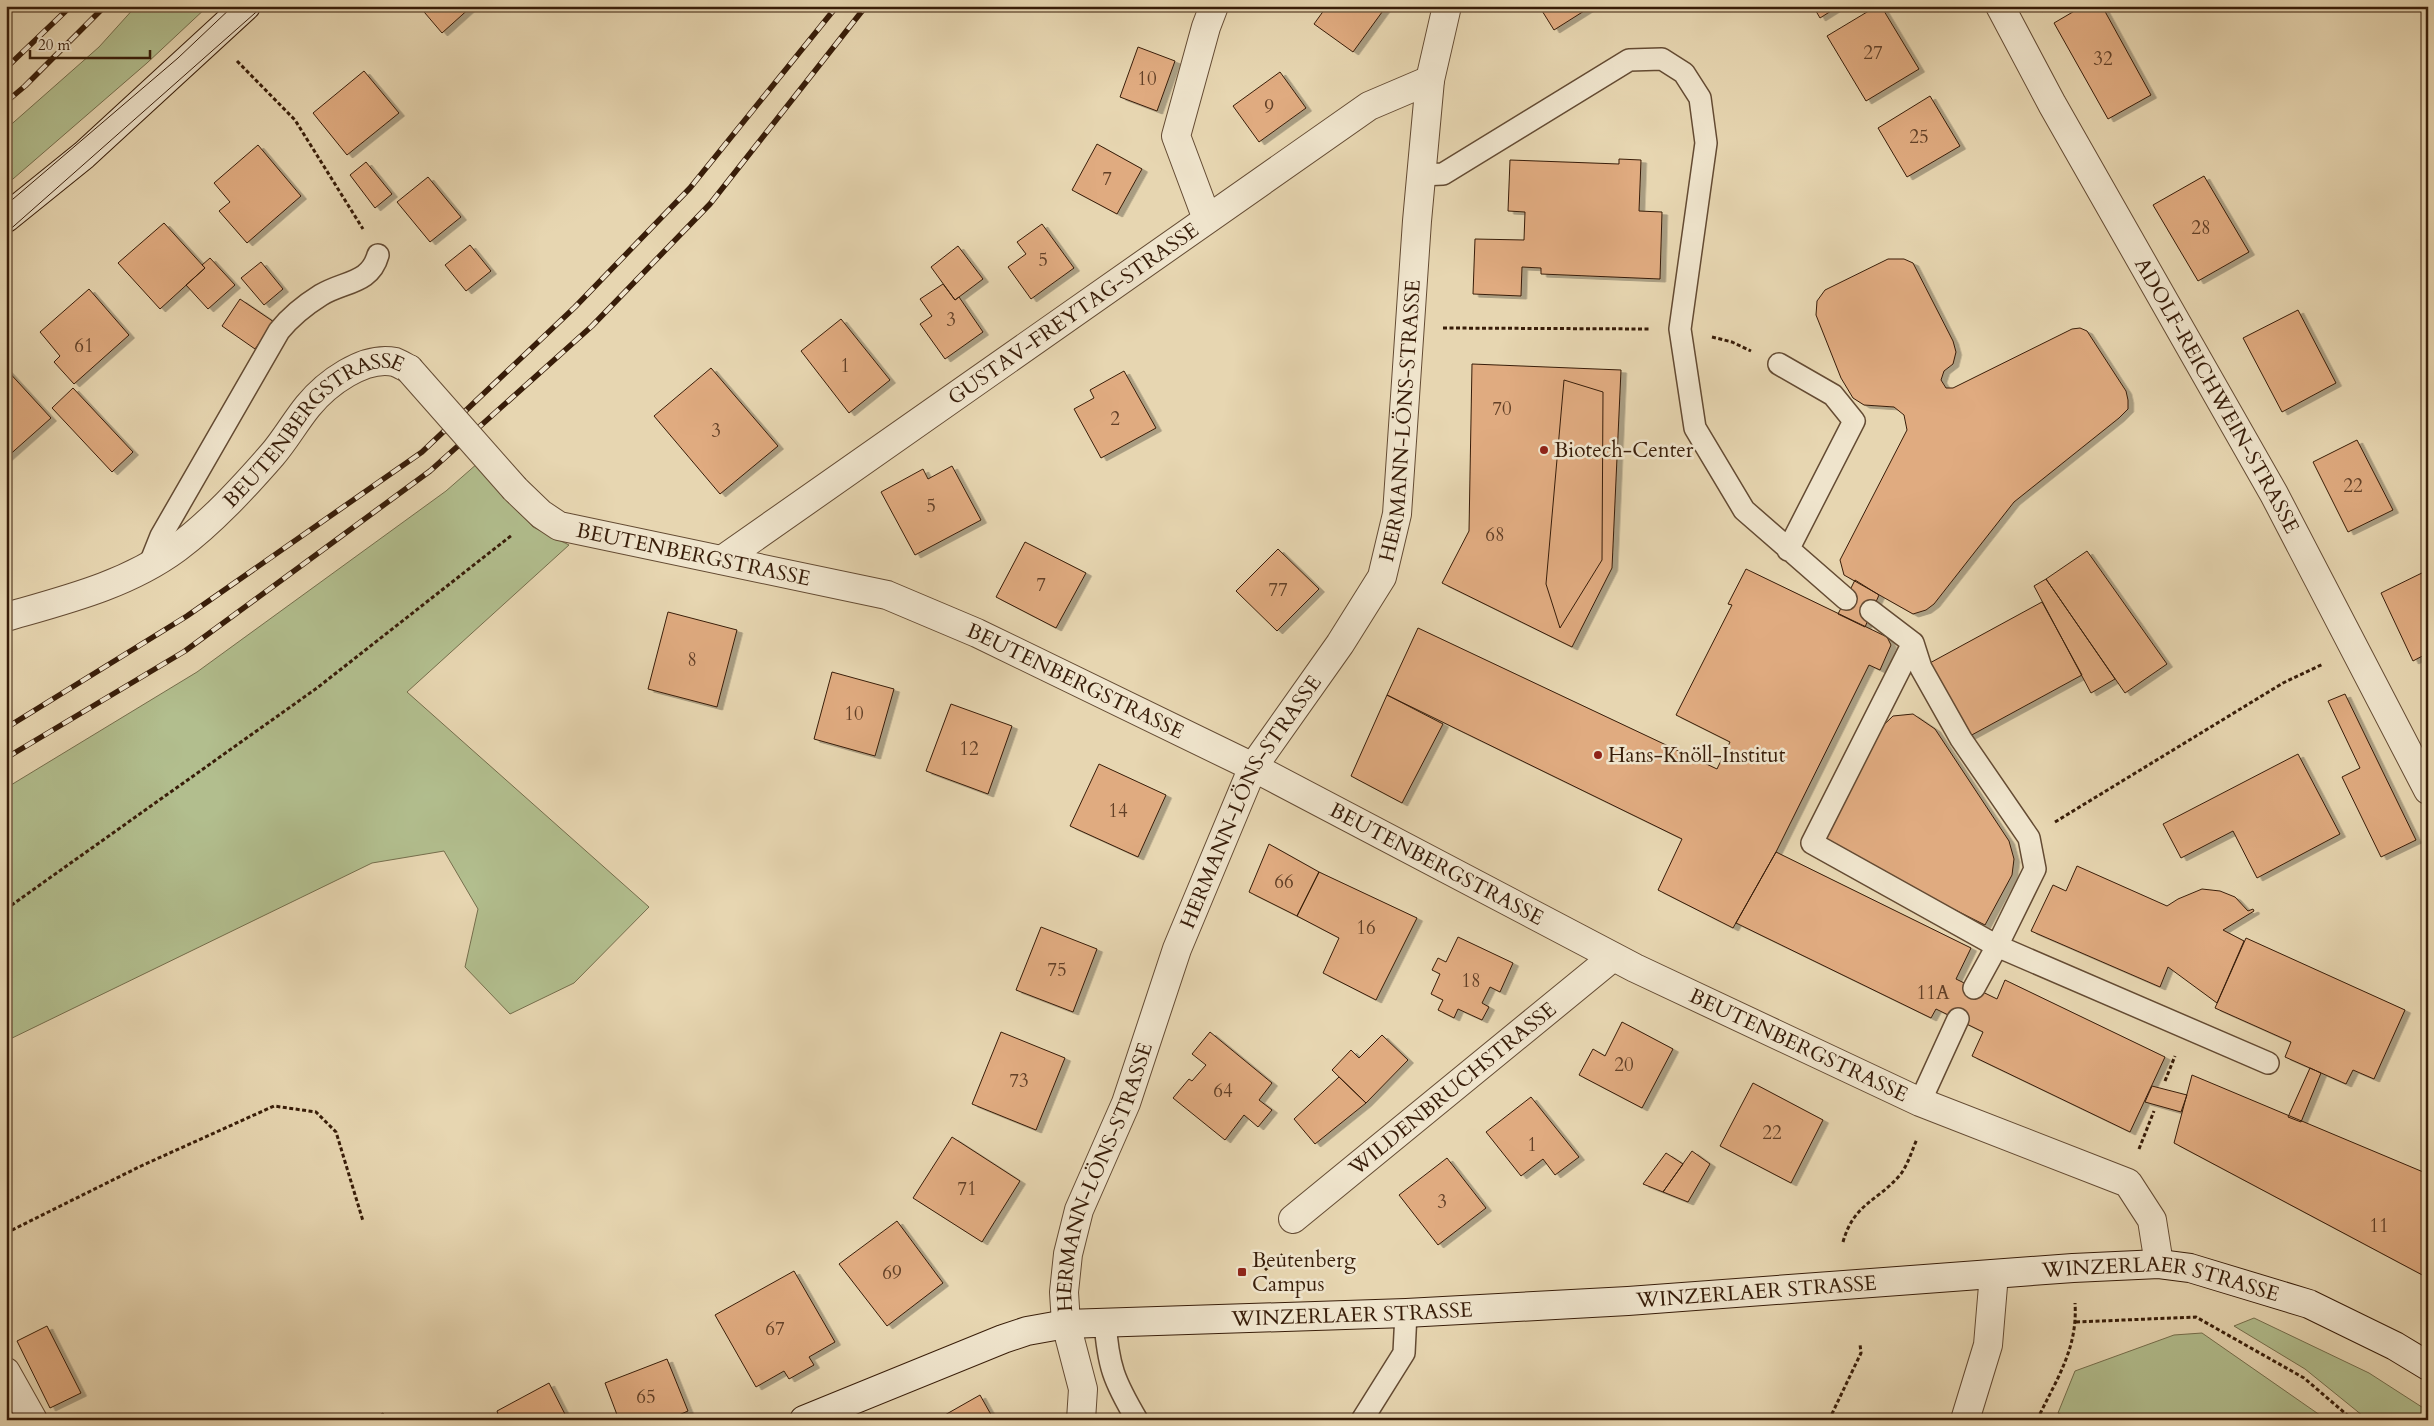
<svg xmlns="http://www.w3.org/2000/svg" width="2434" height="1426" font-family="Cardo,serif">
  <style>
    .green { fill: #b2be8e; stroke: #756e4c }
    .building { fill: #e0ab80; stroke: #381d09; filter: url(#shadow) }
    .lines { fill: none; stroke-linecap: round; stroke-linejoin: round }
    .lane-casing { stroke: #644b33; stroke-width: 24 }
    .street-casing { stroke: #644b33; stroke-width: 30 }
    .secondary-casing { stroke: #381d09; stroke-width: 30 }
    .path { stroke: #381d09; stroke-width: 3; stroke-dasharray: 4 2.5; stroke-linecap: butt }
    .lane { stroke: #efe4cc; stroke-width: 21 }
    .street { stroke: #efe4cc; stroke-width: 28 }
    .secondary { stroke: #efe4cc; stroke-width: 28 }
    .tram { stroke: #381d09; stroke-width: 1 }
    .rail-casing { stroke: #381d09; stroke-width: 5.5 }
    .rail { stroke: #efe4cc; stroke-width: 4; stroke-dasharray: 11; stroke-linecap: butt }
    .street-bridge-casing { stroke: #644b33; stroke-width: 30; stroke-linecap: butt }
    .street-bridge { stroke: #efe4cc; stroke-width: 28 }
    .poi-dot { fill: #8f2418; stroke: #efe4cc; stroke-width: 2 }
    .labels { text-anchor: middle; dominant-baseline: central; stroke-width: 5; stroke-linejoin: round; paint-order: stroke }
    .number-label { font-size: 19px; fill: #624027 }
    .street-label { font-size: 21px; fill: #381d09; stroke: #efe4cc }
    .poi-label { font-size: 21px; fill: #381d09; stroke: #efe4cc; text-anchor: start }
  </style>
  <defs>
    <filter id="shadow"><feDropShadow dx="5.5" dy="3" stdDeviation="0" flood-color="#0004"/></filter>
  </defs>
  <rect width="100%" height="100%" fill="#e7d6b1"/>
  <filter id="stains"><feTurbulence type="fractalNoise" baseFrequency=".004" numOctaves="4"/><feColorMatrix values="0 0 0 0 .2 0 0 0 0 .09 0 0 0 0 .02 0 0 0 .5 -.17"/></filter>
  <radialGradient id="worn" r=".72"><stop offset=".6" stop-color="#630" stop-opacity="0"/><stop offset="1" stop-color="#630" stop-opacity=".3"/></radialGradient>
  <path class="green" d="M 136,6 L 208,6 L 147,63 L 6,185 L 6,129 L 99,47 Z
    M 478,463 L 533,527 L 569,545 L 407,692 L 649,907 L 574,983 L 510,1014 L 465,967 L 478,909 L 444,851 L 372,863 L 6,1041 L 6,788 L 197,672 L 446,491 Z
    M 2254,1318 L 2369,1373 L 2428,1411 L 2428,1420 L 2368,1420 L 2305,1369 L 2234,1326 Z
    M 2202,1333 L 2327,1420 L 2073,1420 L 2058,1413 L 2075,1371 L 2174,1335 Z"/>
  <path class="building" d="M 419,6 L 472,6 L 442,33 Z
    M 1327,6 L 1383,6 L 1385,8 L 1353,52 L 1314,24 Z
    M 1539,6 L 1592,6 L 1554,30 Z
    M 1813,6 L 1839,6 L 1820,18 Z
    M 1877,6 L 1881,6 L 1919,69 L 1866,101 L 1827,36 Z
    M 2083,6 L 2102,6 L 2151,95 L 2108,119 L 2054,23 Z
    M 1138,47 L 1175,61 L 1157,111 L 1120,97 Z
    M 364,71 L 399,113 L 347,155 L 313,113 Z
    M 1280,72 L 1306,108 L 1259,142 L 1233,106 Z
    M 1930,96 L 1960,146 L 1907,177 L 1878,128 Z
    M 1097,144 L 1142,169 L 1117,214 L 1072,190 Z
    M 258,145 L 301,196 L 247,243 L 219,211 L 230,202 L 214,183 Z
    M 1619,159 L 1641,160 L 1639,211 L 1662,212 L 1660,279 L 1541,274 L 1541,268 L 1522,267 L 1521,296 L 1473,294 L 1475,239 L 1524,240 L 1525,212 L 1508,211 L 1510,160 L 1619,164 Z
    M 366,162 L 392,194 L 375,208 L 350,175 Z
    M 2204,176 L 2249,252 L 2198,281 L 2153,205 Z
    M 428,177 L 461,217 L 430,242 L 397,202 Z
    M 164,223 L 205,268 L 160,309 L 118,263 Z
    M 1042,224 L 1074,268 L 1031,299 L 1008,267 L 1026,254 L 1017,242 Z
    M 470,245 L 491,271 L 466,291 L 445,265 Z
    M 958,246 L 983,279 L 955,300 L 931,267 Z
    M 210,258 L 235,285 L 208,309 L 186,285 L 205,268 L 202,265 Z
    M 1888,259 L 1904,259 L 1913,263 L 1953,341 L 1956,352 L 1953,364 L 1944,371 L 1941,380 L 1946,388 L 1953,388 L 2072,329 L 2080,328 L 2087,331 L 2126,391 L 2128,400 L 2128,409 L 2119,418 L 2014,502 L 1934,604 L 1926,610 L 1913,614 L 1844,575 L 1840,560 L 1907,430 L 1904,415 L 1894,407 L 1864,405 L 1853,398 L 1841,378 L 1816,315 L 1817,301 L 1825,290 Z
    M 261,262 L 283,289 L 264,305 L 241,278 Z
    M 943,284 L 955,300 L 959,297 L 983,332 L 945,359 L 920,324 L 932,316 L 920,299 Z
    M 89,289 L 129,335 L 74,384 L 54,362 L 60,356 L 40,332 Z
    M 240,299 L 274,322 L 255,349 L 222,326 Z
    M 2298,310 L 2336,383 L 2282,412 L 2243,338 Z
    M 841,319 L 890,380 L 849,413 L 801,351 Z
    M 1472,364 L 1621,370 L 1612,568 L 1572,647 L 1442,583 L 1469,531 Z
    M 711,368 L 778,446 L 720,494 L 654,416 Z
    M 6,369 L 51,418 L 6,458 Z
    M 1124,371 L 1156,428 L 1101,458 L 1074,409 L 1094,398 L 1090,390 Z
    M 1564,380 L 1603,392 L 1602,560 L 1560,628 L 1546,584 Z
    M 73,388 L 133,452 L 112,472 L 52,408 Z
    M 2357,440 L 2393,510 L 2348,532 L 2313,462 Z
    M 952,466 L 981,520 L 915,555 L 881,492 L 923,469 L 928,479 Z
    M 1025,542 L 1086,573 L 1056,628 L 996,597 Z
    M 1278,549 L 1319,589 L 1277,631 L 1236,591 Z
    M 2087,551 L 2167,664 L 2125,693 L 2046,579 Z
    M 1746,569 L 1887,637 L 1891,645 L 1880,670 L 1869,665 L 1776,852 L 1733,928 L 1658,890 L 1682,839 L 1387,695 L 1418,628 L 1717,769 L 1730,742 L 1676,715 L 1732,605 L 1728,604 Z
    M 2428,570 L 2428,653 L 2413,661 L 2381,593 Z
    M 2046,579 L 2115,679 L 2091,693 L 2034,586 Z
    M 1855,580 L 1879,595 L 1865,627 L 1838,614 Z
    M 2042,602 L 2082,675 L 1968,737 L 1928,664 Z
    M 668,612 L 737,630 L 717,707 L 648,689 Z
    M 832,672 L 894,689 L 875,756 L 814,739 Z
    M 2345,694 L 2416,840 L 2381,857 L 2342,777 L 2360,768 L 2328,701 Z
    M 1387,695 L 1443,724 L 1402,803 L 1351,776 Z
    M 951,704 L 1012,726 L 988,794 L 926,771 Z
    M 1913,714 L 1935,729 L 2009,841 L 2014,859 L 2012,875 L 1985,925 L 1820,842 L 1868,740 L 1893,716 Z
    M 2298,754 L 2340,834 L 2257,878 L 2233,831 L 2181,858 L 2163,824 Z
    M 1099,764 L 1166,795 L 1138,857 L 1070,826 Z
    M 1269,844 L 1319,872 L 1297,916 L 1249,892 Z
    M 1776,852 L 1971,948 L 1956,979 L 1997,999 L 2005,980 L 2165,1057 L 2130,1132 L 1972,1056 L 1983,1032 L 1936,1009 L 1931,1018 L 1736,923 Z
    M 2077,866 L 2167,906 L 2178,899 L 2202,889 L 2220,891 L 2235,897 L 2248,911 L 2253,909 L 2254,911 L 2223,930 L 2244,941 L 2217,1003 L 2168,967 L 2160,987 L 2031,931 L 2053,885 L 2066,891 Z
    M 1319,872 L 1417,918 L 1376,1000 L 1323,973 L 1339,938 L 1297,916 Z
    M 1041,927 L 1097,949 L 1073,1012 L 1016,990 Z
    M 1458,937 L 1513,963 L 1500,992 L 1490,987 L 1482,1003 L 1489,1007 L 1482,1020 L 1458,1009 L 1454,1018 L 1438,1010 L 1443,1000 L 1431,994 L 1440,974 L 1432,970 L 1438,958 L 1446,962 Z
    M 2246,938 L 2405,1010 L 2374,1079 L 2353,1070 L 2346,1084 L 2285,1057 L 2291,1042 L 2215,1008 Z
    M 1622,1022 L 1673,1049 L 1642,1108 L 1579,1075 L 1593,1049 L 1605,1056 Z
    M 1001,1032 L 1065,1058 L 1036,1130 L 972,1104 Z
    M 1210,1032 L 1272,1083 L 1259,1100 L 1272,1110 L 1258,1127 L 1244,1115 L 1225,1140 L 1173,1098 L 1189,1079 L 1192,1081 L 1206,1065 L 1192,1054 Z
    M 1382,1035 L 1408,1060 L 1366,1103 L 1332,1070 L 1351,1050 L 1359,1058 Z
    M 2310,1068 L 2321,1073 L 2301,1122 L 2288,1117 Z
    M 2192,1075 L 2428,1174 L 2428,1278 L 2174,1143 Z
    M 1339,1077 L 1366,1103 L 1315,1144 L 1294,1119 Z
    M 1753,1083 L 1823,1120 L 1791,1183 L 1720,1146 Z
    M 2152,1086 L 2187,1095 L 2181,1112 L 2145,1102 Z
    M 1531,1097 L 1579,1157 L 1555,1175 L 1543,1159 L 1521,1176 L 1486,1132 Z
    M 952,1137 L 1020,1181 L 982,1242 L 913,1198 Z
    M 1692,1151 L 1710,1164 L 1688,1202 L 1663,1192 Z
    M 1666,1153 L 1683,1164 L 1663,1192 L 1643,1184 Z
    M 1447,1158 L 1486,1208 L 1438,1245 L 1399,1195 Z
    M 897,1221 L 943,1283 L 887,1326 L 839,1264 Z
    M 794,1271 L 835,1342 L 809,1357 L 814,1365 L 789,1379 L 784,1371 L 756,1387 L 715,1315 Z
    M 47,1326 L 81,1393 L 50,1408 L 17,1341 Z
    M 667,1359 L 688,1411 L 667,1420 L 619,1420 L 605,1383 Z
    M 549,1383 L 568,1420 L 488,1420 L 498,1414 L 497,1411 Z
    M 980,1395 L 994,1420 L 936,1420 Z
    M 383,1413 L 387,1420 L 371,1420 Z"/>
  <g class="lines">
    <g class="lane-casing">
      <path id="lane" d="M 1420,175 L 1443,174 L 1629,60 L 1662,59 L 1684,73 L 1700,98 L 1706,143 L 1680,329 L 1695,428 L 1744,510 L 1846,599
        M 1779,364 L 1833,395 L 1854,421 L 1788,550
        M 149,566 L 161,536 L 279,331 C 291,316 305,305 321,295 C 344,281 370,284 378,255
        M 1871,611 L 1913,643 L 1921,668 L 1961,739 L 2029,838 L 2035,869 L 1997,946 L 1974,988
        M 1913,643 L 1812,843 L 1997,946 L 2268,1063
        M 1920,1102 L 1958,1019
        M 1105,1321 C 1108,1366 1114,1381 1137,1420
        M 1362,1420 L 1404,1353 L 1406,1313"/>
    </g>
    <g class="street-casing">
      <g id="street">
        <path id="s1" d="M 2000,6 L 2052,104 L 2274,494 L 2428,790"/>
        <path d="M 1207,219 L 1176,136 L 1206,27 L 1214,6"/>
        <path id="s2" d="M 515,489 L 541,514 L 559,526 L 887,595 L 977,633 L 1253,767 L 1635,968 L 1920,1102 L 2128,1183 L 2152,1220 L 2159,1264"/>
        <path id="s3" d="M 722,560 L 1369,106 L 1430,80"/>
        <path id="s4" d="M 6,617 C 65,600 127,585 177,548 C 212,522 244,487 272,455 C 285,440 295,422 308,406 C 326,384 364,355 395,362 C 400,364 405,367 409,369"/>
        <path id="s5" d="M 1293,1219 L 1613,957"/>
        <path d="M 6,1372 L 33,1420"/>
        <path id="s6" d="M 1081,1420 L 1083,1389 L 1066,1324 L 1064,1292 L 1068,1254 L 1079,1210 L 1126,1103 L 1177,949 L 1253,767 L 1340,644 L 1382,577 L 1397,514 L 1417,221 L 1430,80 L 1447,6"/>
        <path d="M 1965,1420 L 1988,1345 L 1994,1274"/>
      </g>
    </g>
    <g class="secondary-casing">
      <g id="secondary">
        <path d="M 6,218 L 84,155 L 246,6"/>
        <path id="s7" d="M 804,1420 L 1003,1339 L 1027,1331 L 1066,1324 L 1406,1313 L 1628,1301 L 2073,1268 L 2159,1264 L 2190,1268 L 2309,1304 L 2395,1346 L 2428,1366"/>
      </g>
    </g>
    <path class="path" d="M 2042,11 L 2051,6
      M 237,61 L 295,120 L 363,229
      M 1443,328 L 1650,329
      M 1712,337 L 1732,342 L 1751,351
      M 2055,822 L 2283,683 L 2323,664
      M 6,909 L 317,688 L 512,535
      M 2165,1081 L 2175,1056
      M 2139,1149 L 2154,1111
      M 6,1233 L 141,1166 L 274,1106 L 316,1112 L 336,1132 L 363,1221
      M 1843,1242 C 1854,1203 1877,1202 1900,1175 C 1908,1165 1912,1150 1917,1139
      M 1265,1270 L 1284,1253
      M 2076,1322 L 2196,1317 L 2304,1378 L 2353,1420
      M 1829,1420 L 1861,1353 L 1860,1344
      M 2037,1420 C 2056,1380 2078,1349 2075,1303"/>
    <use href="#lane" class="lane"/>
    <use href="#street" class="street"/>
    <use href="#secondary" class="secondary"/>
    <path class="tram" d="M 6,205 L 178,58 L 233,6
      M 6,233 L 263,6"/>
    <g class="rail-casing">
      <path id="rail" d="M 6,68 L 71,6
        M 6,102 L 25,86 L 105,6
        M 6,728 L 187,616 L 422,452 L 575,307 L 690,188 L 837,6
        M 6,758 L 185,651 L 430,471 L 592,326 L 710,204 L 866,6"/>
    </g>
    <use href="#rail" class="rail"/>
    <g class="street-bridge-casing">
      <path id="street-bridge" d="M 409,369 L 515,489"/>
    </g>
    <use href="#street-bridge" class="street-bridge"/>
  </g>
  <g class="poi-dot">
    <circle cx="1544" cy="450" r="5"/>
    <circle cx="1598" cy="755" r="5"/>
    <rect x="1237" y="1267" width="10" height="10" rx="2.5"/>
  </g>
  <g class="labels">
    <g class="number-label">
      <text x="1873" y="53">27</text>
      <text x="2103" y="59">32</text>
      <text x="1147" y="79">10</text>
      <text x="1269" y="107">9</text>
      <text x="1919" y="137">25</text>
      <text x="1107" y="179">7</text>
      <text x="2201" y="228">28</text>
      <text x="1043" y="260">5</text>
      <text x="951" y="320">3</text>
      <text x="84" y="346">61</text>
      <text x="845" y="366">1</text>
      <text x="1502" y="409">70</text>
      <text x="1115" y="419">2</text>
      <text x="716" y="431">3</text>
      <text x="2353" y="486">22</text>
      <text x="931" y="506">5</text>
      <text x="1495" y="535">68</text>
      <text x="1041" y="585">7</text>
      <text x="1278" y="590">77</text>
      <text x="692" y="660">8</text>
      <text x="854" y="714">10</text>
      <text x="969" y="749">12</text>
      <text x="1118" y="811">14</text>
      <text x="1284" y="882">66</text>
      <text x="1366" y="928">16</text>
      <text x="1057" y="970">75</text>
      <text x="1471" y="981">18</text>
      <text x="1933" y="993">11A</text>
      <text x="1624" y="1065">20</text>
      <text x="1019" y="1081">73</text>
      <text x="1223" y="1091">64</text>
      <text x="1772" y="1133">22</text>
      <text x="1532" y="1145">1</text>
      <text x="967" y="1189">71</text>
      <text x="1442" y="1202">3</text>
      <text x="2379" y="1226">11</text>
      <text x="892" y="1273">69</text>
      <text x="775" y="1329">67</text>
      <text x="646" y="1397">65</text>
    </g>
    <g class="street-label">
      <text stroke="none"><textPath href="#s3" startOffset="429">GUSTAV-FREYTAG-STRASSE</textPath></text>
      <text stroke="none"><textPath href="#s1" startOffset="446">ADOLF-REICHWEIN-STRASSE</textPath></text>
      <text stroke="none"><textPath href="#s6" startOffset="1078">HERMANN-LÖNS-STRASSE</textPath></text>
      <text stroke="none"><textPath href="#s4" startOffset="371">BEUTENBERGSTRASSE</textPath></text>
      <text stroke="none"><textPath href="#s2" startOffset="195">BEUTENBERGSTRASSE</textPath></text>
      <text stroke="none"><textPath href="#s2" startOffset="600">BEUTENBERGSTRASSE</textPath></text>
      <text stroke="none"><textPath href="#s6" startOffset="658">HERMANN-LÖNS-STRASSE</textPath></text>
      <text stroke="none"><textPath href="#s2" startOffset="1005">BEUTENBERGSTRASSE</textPath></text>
      <text stroke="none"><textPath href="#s2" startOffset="1410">BEUTENBERGSTRASSE</textPath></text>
      <text stroke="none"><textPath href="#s5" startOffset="206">WILDENBRUCHSTRASSE</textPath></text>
      <text stroke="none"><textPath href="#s6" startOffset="252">HERMANN-LÖNS-STRASSE</textPath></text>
      <text stroke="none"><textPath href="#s7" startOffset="1378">WINZERLAER STRASSE</textPath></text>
      <text stroke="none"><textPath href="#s7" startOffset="971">WINZERLAER STRASSE</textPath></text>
      <text stroke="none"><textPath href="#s7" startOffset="566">WINZERLAER STRASSE</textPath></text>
    </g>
    <g class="poi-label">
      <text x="1554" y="450">Biotech-Center</text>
      <text x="1608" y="755">Hans-Knöll-Institut</text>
      <text x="1252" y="1260">Beutenberg<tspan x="1252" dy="24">Campus</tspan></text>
    </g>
  </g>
  <rect width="2434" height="1426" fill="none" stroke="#e7d6b1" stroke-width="25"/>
  <rect x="8" y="8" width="2419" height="1411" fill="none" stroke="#381d09" stroke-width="2.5"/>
  <rect x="12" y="12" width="2409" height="1401" fill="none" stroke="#381d09"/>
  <path d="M30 50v8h120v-8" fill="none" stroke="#381d09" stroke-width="2.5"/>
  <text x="38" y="50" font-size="15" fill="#381d09" stroke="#efe4cc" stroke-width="4" paint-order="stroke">20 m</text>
  <rect width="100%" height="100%" filter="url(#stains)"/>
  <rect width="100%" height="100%" fill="url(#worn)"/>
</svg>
